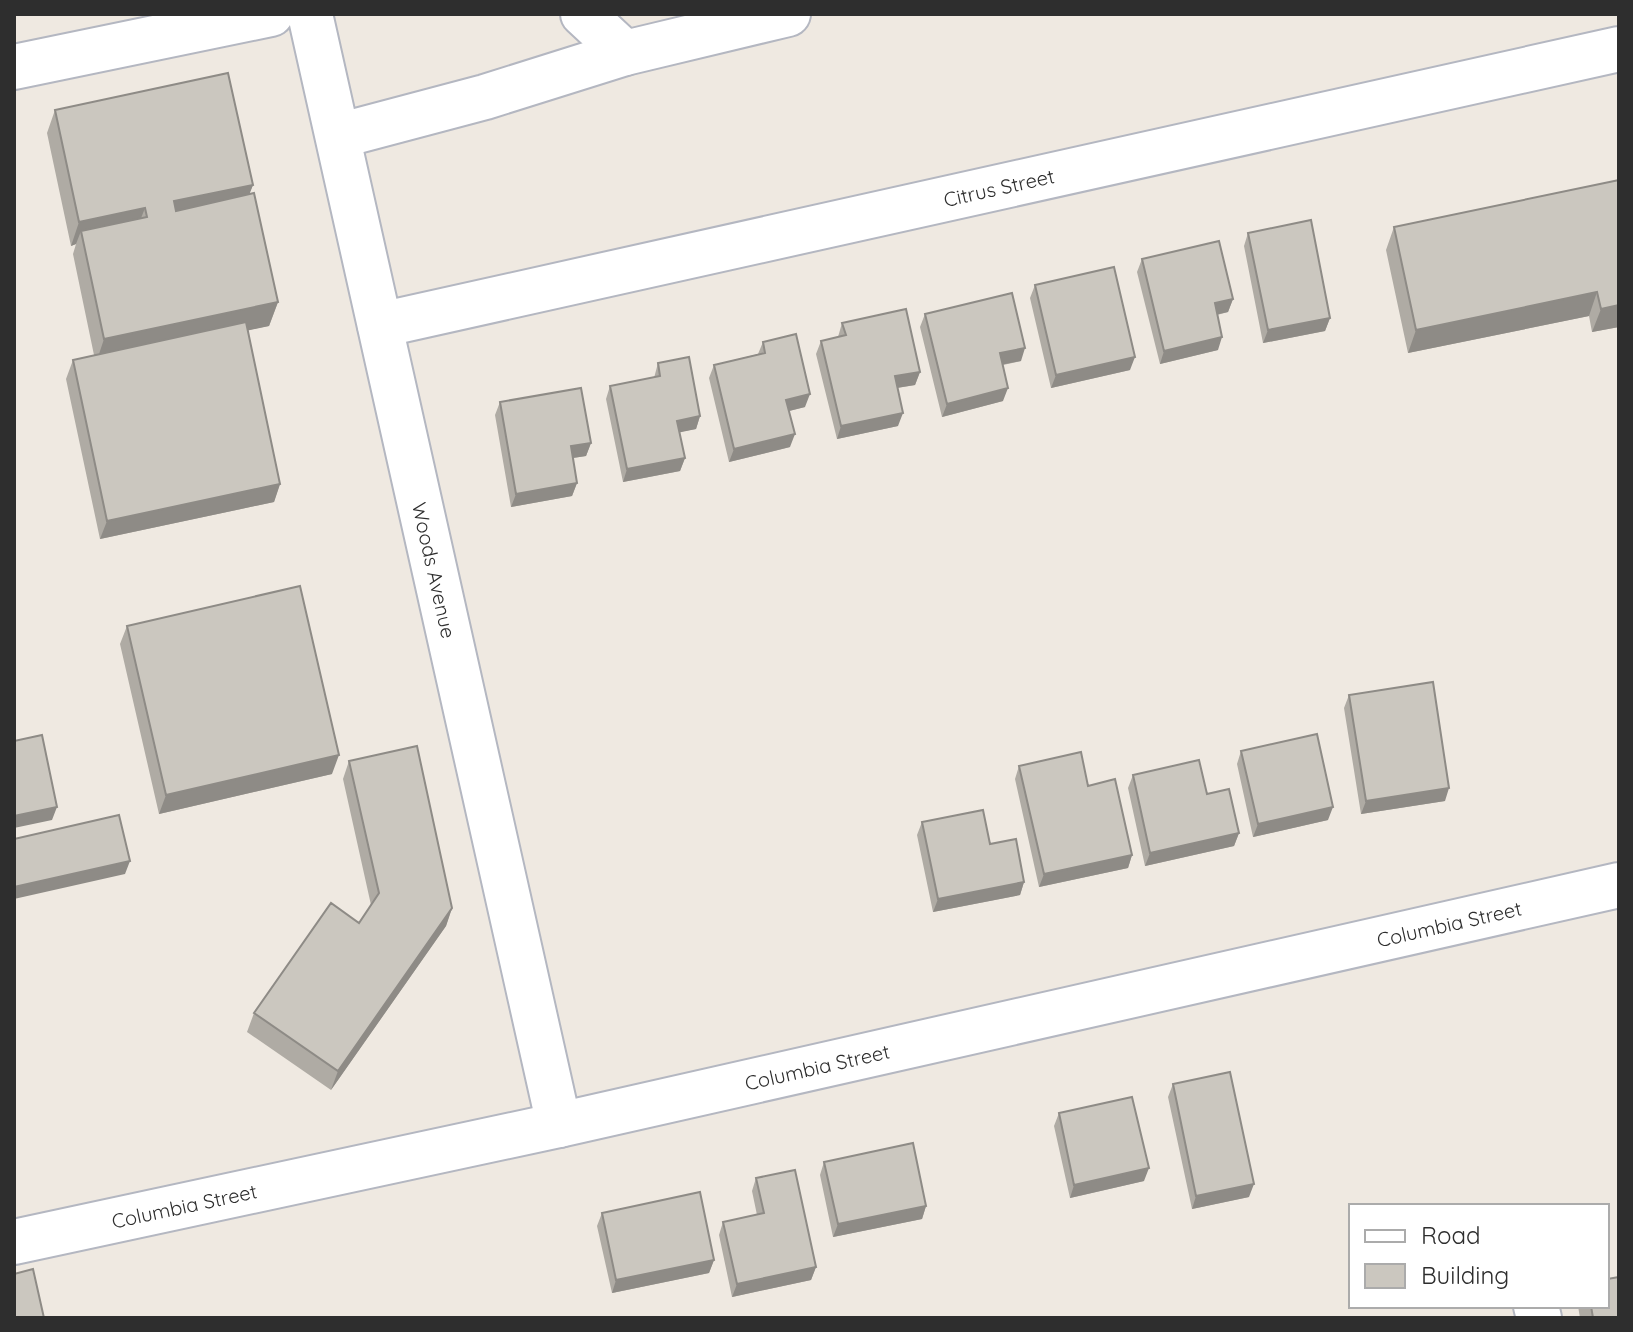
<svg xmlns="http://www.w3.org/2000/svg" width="1633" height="1332" font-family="Quicksand,sans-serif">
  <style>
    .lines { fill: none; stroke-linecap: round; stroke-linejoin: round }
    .minor-casing { stroke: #b4b7c1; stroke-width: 48 }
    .minor { stroke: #fff; stroke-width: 44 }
    .wall { fill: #afaba4 }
    .shaded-wall { fill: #8e8b86 }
    .building { fill: #cbc7bf; stroke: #8e8b86; stroke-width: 2 }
    .labels { text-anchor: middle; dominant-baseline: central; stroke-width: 8; stroke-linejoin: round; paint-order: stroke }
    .street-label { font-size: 20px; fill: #2e2e2e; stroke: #fff }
  </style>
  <rect width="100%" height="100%" fill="#efe9e1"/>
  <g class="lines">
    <g class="minor-casing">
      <g id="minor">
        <path id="s1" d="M 310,14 L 559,1125"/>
        <path d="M 583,14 L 625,53 L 788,14"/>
        <path d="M 14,67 L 271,14"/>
        <path d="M 338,136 L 485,97 L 625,53"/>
        <path id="s2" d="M 380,325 L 1619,49"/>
        <path id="s3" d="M 14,1242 L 559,1125 L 1619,885"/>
        <path d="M 1536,1306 L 1539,1318"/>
      </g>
    </g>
    <use href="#minor" class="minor"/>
  </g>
  <path class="wall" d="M 55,110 L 253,185 L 249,194 L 278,302 L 269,326 L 248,330 L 280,484 L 274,502 L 100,539 L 66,379 L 73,360 L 94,355 L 73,254 L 76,244 L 71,246 L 47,133 Z
    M 1619,180 L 1619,327 L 1592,332 L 1589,316 L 1408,353 L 1386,250 L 1394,227 Z
    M 1248,233 L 1330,318 L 1325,331 L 1263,343 L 1244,246 Z
    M 1142,259 L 1233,299 L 1228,312 L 1217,315 L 1218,350 L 1160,364 L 1137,272 Z
    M 1035,285 L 1130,370 L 1051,388 L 1030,298 Z
    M 925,314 L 1021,361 L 1003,365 L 1003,401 L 942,417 L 920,327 Z
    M 842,323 L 920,372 L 915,385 L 897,388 L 898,426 L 837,439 L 816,354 L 821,341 L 838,337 Z
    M 763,342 L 805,407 L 789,411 L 790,447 L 729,462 L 709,378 L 714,365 L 758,354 Z
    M 658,363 L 700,416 L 696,429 L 679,432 L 685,458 L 680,471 L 623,482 L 606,399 L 610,386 L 654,378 Z
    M 500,402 L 591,443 L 586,456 L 573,458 L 577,483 L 572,496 L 511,507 L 495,415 Z
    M 127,626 L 332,774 L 159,814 L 120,644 Z
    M 1349,695 L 1445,801 L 1361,814 L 1344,708 Z
    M 1241,751 L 1328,820 L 1253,837 L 1237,764 Z
    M 349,761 L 452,908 L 446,926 L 331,1090 L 247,1032 L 254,1013 L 359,923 L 371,905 L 343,779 Z
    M 1019,766 L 1088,786 L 1132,855 L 1128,868 L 1039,887 L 1015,779 Z
    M 1133,775 L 1207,794 L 1239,833 L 1234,846 L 1145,866 L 1128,788 Z
    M 922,822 L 990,844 L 1024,882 L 1020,895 L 933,912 L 917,835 Z
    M 1173,1084 L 1249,1197 L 1192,1209 L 1168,1097 Z
    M 1059,1113 L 1144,1181 L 1070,1198 L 1054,1126 Z
    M 824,1162 L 926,1206 L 922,1219 L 833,1237 L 820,1175 Z
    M 756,1178 L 816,1267 L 811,1280 L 732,1297 L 719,1235 L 723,1222 L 757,1215 L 752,1191 Z
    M 602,1213 L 714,1260 L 709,1273 L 612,1293 L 597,1226 Z
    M 1578,1306 L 1607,1306 L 1619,1318 L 1580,1318 Z"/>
  <path class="shaded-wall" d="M 253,185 L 244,208 L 166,225 L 174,201 Z
    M 145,208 L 136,231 L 81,231 L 76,244 L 71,246 L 79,222 Z
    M 1597,292 L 1589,316 L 1408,353 L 1416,330 Z
    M 1233,299 L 1228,312 L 1210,316 L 1215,303 Z
    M 278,302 L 269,326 L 96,363 L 104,339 Z
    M 1619,305 L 1619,327 L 1592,332 L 1601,309 Z
    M 1330,318 L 1325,331 L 1263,343 L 1268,330 Z
    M 1222,337 L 1218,350 L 1160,364 L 1164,351 Z
    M 1025,348 L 1021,361 L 995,366 L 1000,353 Z
    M 1135,357 L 1130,370 L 1051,388 L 1056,375 Z
    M 920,372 L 915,385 L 890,389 L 895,376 Z
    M 1008,388 L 1003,401 L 942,417 L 947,404 Z
    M 810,394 L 805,407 L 781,413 L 786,400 Z
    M 903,413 L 898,426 L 837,439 L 841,426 Z
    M 700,416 L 696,429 L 672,434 L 677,421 Z
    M 795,434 L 790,447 L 729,462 L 734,449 Z
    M 591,443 L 586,456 L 566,459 L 571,446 Z
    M 685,458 L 680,471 L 623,482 L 627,469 Z
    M 577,483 L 572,496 L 511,507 L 516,494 Z
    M 280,484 L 274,502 L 100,539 L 107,521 Z
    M 339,755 L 332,774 L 159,814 L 166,795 Z
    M 1449,788 L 1445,801 L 1361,814 L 1366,801 Z
    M 57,807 L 52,820 L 14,828 L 14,816 Z
    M 1333,807 L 1328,820 L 1253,837 L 1258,824 Z
    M 1239,833 L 1234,846 L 1145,866 L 1150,853 Z
    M 1132,855 L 1128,868 L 1039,887 L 1044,874 Z
    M 130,861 L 125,874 L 14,899 L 14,887 Z
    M 1024,882 L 1020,895 L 933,912 L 938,899 Z
    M 452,908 L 446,926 L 331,1090 L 338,1071 Z
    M 1149,1168 L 1144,1181 L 1070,1198 L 1074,1185 Z
    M 1254,1184 L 1249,1197 L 1192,1209 L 1196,1196 Z
    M 926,1206 L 922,1219 L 833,1237 L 838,1224 Z
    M 714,1260 L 709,1273 L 612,1293 L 616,1280 Z
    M 816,1267 L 811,1280 L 732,1297 L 737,1284 Z"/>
  <path class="building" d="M 228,73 L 253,185 L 174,201 L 176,211 L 254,193 L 278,302 L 104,339 L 81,231 L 147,217 L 145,208 L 79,222 L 55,110 Z
    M 1619,180 L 1619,305 L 1601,309 L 1597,292 L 1416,330 L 1394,227 Z
    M 1311,220 L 1330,318 L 1268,330 L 1248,233 Z
    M 1219,241 L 1233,299 L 1215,303 L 1222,337 L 1164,351 L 1142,259 Z
    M 1114,267 L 1135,357 L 1056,375 L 1035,285 Z
    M 1012,293 L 1025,348 L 1000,353 L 1008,388 L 947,404 L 925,314 Z
    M 906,309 L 920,372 L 895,376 L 903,413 L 841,426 L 821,341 L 846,335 L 842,323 Z
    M 246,322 L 280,484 L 107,521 L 73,360 Z
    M 796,334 L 810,394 L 786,400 L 795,434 L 734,449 L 714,365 L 765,353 L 763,342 Z
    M 689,357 L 700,416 L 677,421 L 685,458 L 627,469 L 610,386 L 660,376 L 658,363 Z
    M 581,388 L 591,443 L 571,446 L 577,483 L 516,494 L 500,402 Z
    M 300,586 L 339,755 L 166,795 L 127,626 Z
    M 1433,682 L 1449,788 L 1366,801 L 1349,695 Z
    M 1317,734 L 1333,807 L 1258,824 L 1241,751 Z
    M 42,735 L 57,807 L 14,816 L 14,741 Z
    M 417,746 L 452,908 L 338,1071 L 254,1013 L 331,903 L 359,923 L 379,893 L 349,761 Z
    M 1081,752 L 1088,786 L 1115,779 L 1132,855 L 1044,874 L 1019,766 Z
    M 1199,760 L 1207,794 L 1229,789 L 1239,833 L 1150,853 L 1133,775 Z
    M 983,810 L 990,844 L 1016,839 L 1024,882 L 938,899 L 922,822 Z
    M 119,815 L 130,861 L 14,887 L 14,839 Z
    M 1230,1072 L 1254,1184 L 1196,1196 L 1173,1084 Z
    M 1132,1097 L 1149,1168 L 1074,1185 L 1059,1113 Z
    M 913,1143 L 926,1206 L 838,1224 L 824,1162 Z
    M 795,1170 L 816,1267 L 737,1284 L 723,1222 L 764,1213 L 756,1178 Z
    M 700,1192 L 714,1260 L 616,1280 L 602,1213 Z
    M 33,1269 L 44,1318 L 14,1318 L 14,1274 Z
    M 1619,1277 L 1619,1318 L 1593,1318 L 1591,1306 L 1607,1306 L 1607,1279 Z"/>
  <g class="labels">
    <g class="street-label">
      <text stroke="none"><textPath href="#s2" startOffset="634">Citrus Street</textPath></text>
      <text stroke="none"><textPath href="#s1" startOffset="570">Woods Avenue</textPath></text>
      <text stroke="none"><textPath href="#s3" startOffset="1470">Columbia Street</textPath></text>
      <text stroke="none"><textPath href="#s3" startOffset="822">Columbia Street</textPath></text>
      <text stroke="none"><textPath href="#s3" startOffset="174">Columbia Street</textPath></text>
    </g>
  </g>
  <rect width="1633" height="1332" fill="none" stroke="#2e2e2e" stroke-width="32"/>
  <rect x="1349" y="1204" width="260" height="104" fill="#ffffff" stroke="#ababab" stroke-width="2"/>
  <rect x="1365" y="1230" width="40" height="12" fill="#ffffff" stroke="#ababab" stroke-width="2"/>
  <text x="1421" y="1244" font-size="24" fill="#2e2e2e">Road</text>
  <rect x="1365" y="1264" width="40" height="24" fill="#cbc7bf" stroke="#ababab" stroke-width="2"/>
  <text x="1421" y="1284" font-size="24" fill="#2e2e2e">Building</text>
</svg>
